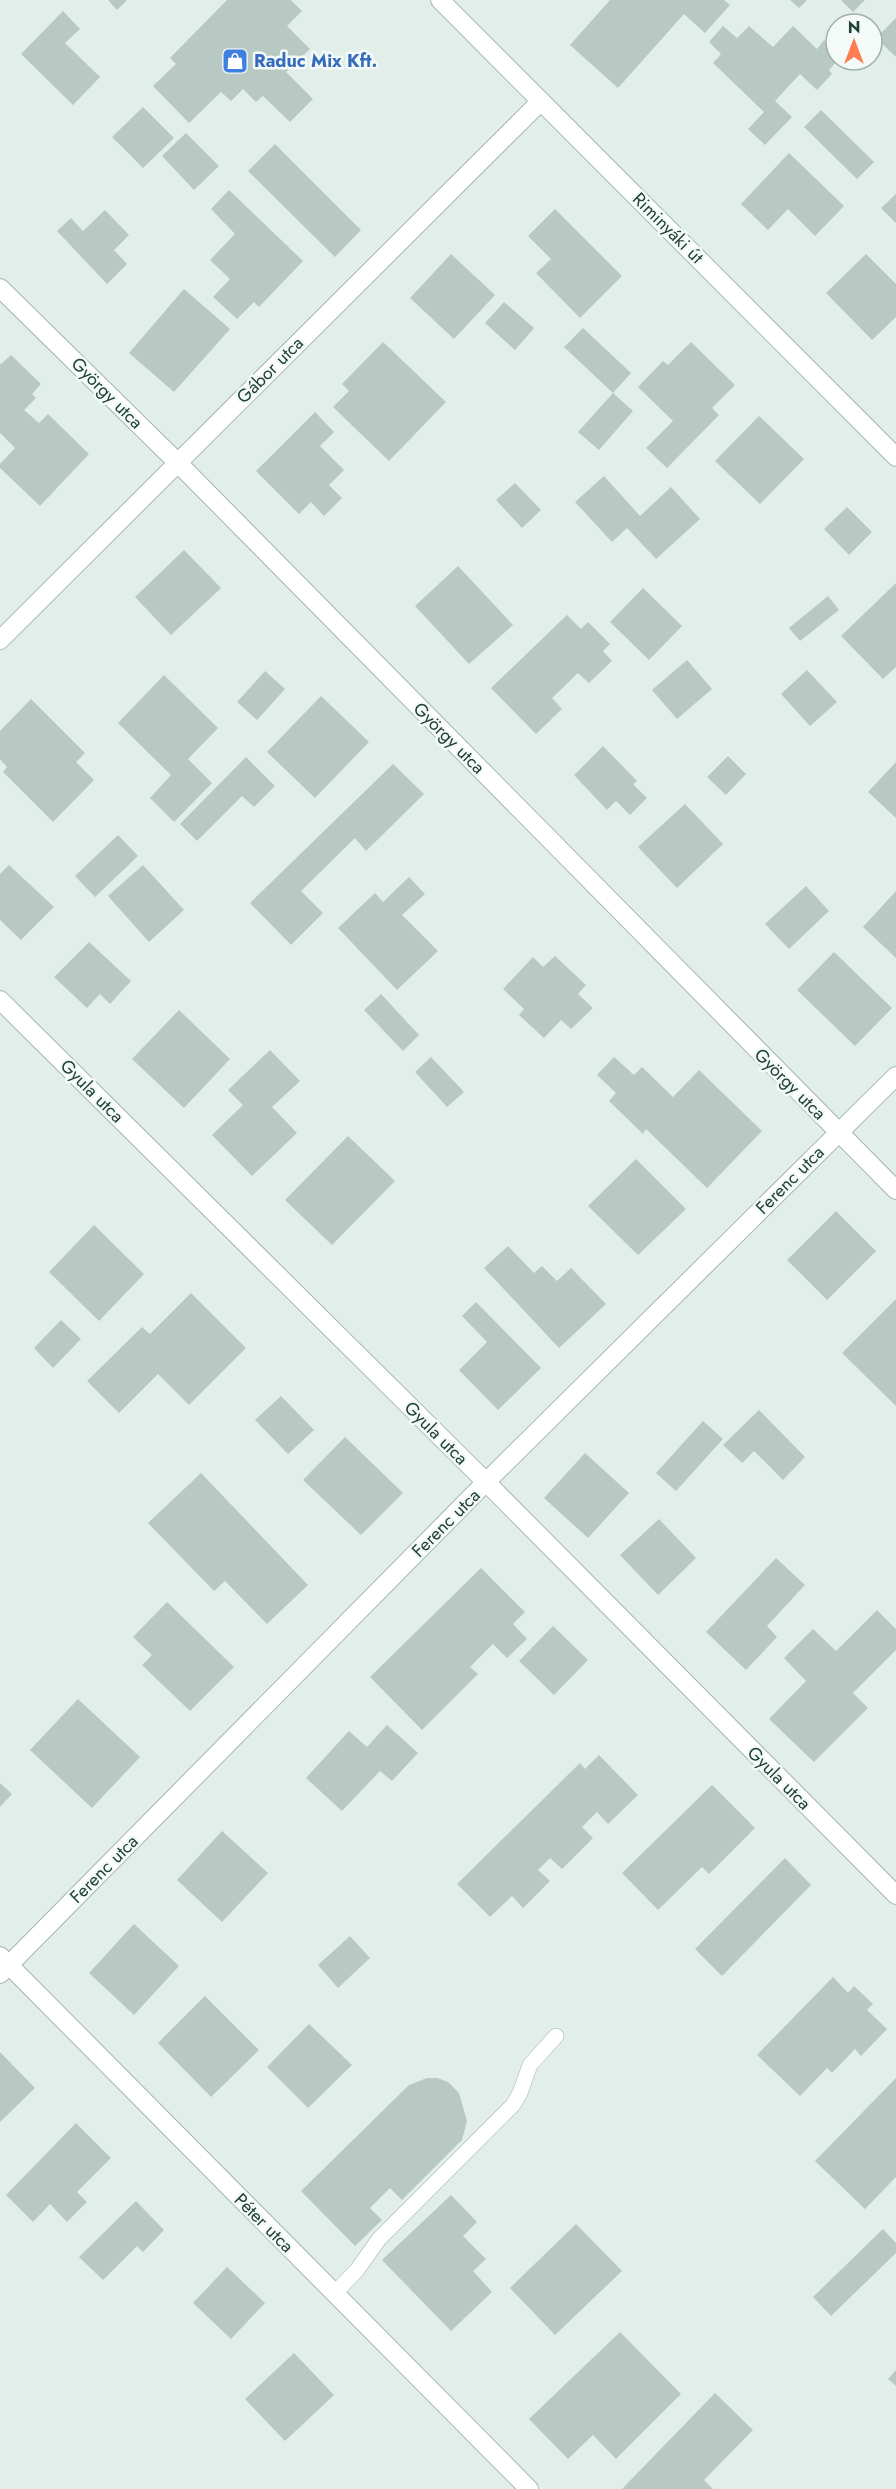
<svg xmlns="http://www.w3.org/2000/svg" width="896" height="2489" font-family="Jost,sans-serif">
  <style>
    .building { fill: #b7c9c2 }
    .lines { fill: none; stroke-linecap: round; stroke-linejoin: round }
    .service-casing { stroke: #a4b6b0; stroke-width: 16 }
    .minor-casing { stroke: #a4b6b0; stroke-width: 20 }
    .secondary-casing { stroke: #a0bab1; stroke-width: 20 }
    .service { stroke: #fff; stroke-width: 15 }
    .minor { stroke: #fff; stroke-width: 18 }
    .secondary { stroke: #fff; stroke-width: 18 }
    .labels { text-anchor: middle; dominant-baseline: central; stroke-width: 5; stroke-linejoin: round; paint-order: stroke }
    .shop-label { font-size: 18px; font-weight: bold; fill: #366cbe; stroke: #f3faf7; text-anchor: start }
    .street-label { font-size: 18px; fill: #204038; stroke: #f3faf7 }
  </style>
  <rect width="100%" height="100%" fill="#e2eee9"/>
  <path class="building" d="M 108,0 L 127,0 L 117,10 Z
    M 227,0 L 291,0 L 302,11 L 287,26 L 310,49 L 286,72 L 313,99 L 290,122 L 263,96 L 256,102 L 243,89 L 231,101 L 221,92 L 189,123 L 153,86 L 176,64 L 170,58 Z
    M 610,0 L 724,0 L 730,5 L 705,33 L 684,14 L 618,88 L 570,45 Z
    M 790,0 L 807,0 L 799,8 Z
    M 841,0 L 865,0 L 853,12 Z
    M 63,11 L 80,29 L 65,43 L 100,77 L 73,105 L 21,54 Z
    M 896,18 L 896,57 L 876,38 Z
    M 723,26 L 737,38 L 749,26 L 773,47 L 793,26 L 817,49 L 824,40 L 836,51 L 836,60 L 838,60 L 829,70 L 832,74 L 817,90 L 800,74 L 775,101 L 792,117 L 765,145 L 748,129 L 764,112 L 713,63 L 721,54 L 709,42 Z
    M 143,107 L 174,138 L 143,168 L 112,137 Z
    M 821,110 L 874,162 L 857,179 L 804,127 Z
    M 186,133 L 219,166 L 194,190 L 162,156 Z
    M 275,144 L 361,230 L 335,257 L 248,171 Z
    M 789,153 L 844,206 L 815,236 L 788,209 L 768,230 L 741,204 Z
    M 229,190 L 303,261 L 259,307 L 254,302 L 237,319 L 213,297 L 230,279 L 210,260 L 235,234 L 211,209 Z
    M 896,194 L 896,223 L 881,208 Z
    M 555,209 L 622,276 L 580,318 L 536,273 L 551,259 L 528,236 Z
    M 105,210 L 129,235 L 114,250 L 127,264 L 107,284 L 57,231 L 71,218 L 83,231 Z
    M 451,254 L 495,295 L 454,339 L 410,298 Z
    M 866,254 L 896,284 L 896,317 L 872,340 L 826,293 Z
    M 184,289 L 230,329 L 174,392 L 129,353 Z
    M 504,302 L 534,328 L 515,350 L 485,323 Z
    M 583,328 L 631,373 L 613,393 L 564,347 Z
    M 383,342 L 446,402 L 389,461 L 333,407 L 349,391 L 342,384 Z
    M 691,342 L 735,385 L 712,408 L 719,415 L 667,468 L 646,448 L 673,421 L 638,387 L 663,361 L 668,365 Z
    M 11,355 L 41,384 L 32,394 L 36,398 L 24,410 L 39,423 L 48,414 L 89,454 L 40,506 L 0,468 L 0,464 L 15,448 L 0,433 L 0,363 L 1,364 Z
    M 613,393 L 633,411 L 599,450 L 578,432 Z
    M 315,412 L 334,432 L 320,446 L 344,470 L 329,485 L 342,498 L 324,516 L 311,502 L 299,514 L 256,471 Z
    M 759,416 L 804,459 L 760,504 L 715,461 Z
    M 604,476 L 640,516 L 671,487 L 700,519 L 656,559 L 627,528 L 612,542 L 575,502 Z
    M 515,483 L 541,510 L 522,528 L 496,500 Z
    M 847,507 L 872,532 L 849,555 L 824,529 Z
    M 184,550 L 221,588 L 171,635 L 135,597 Z
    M 458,566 L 513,625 L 469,664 L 415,606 Z
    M 896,583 L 896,667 L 883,679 L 841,636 Z
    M 643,588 L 682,626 L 649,660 L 610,622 Z
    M 828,596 L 839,610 L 800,641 L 789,628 Z
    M 567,615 L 581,629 L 588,622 L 610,644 L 603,651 L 612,661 L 589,683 L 578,673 L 552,698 L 562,709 L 536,734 L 491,688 Z
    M 687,660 L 712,689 L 677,719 L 652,690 Z
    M 807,670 L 837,702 L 810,726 L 781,694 Z
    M 265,671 L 285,689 L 257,720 L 237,702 Z
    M 164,675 L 218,728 L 188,759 L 212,783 L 174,822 L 150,798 L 171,775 L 118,723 Z
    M 321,696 L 369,742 L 315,798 L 267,752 Z
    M 31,699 L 85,753 L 76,762 L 94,780 L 53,822 L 3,772 L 7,767 L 0,759 L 0,731 Z
    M 603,746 L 637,781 L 633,784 L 647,798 L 630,815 L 616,801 L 607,810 L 574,775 Z
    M 728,756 L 746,774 L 726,795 L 707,777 Z
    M 246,757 L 275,786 L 254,807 L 242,796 L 197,841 L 180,824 Z
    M 896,762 L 896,818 L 868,792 Z
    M 393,764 L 424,794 L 366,851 L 355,838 L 301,891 L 323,913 L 291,945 L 250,903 Z
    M 685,804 L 723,844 L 677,888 L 638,847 Z
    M 118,835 L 138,856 L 95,897 L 75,876 Z
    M 9,865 L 54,907 L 21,940 L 0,920 L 0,874 Z
    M 143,865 L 184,910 L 149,942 L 108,896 Z
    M 409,877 L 425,894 L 402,915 L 438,951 L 397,990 L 338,928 L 375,893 L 383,902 Z
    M 806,886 L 829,911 L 789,949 L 765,924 Z
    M 896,891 L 896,958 L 863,927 Z
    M 89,942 L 131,981 L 110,1004 L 100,994 L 87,1008 L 54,977 Z
    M 834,952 L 892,1008 L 855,1046 L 797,990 Z
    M 555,956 L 586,985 L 578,994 L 593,1008 L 571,1029 L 561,1020 L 544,1038 L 519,1015 L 524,1009 L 503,989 L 533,957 L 543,967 Z
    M 381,994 L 419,1035 L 403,1051 L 364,1010 Z
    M 179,1010 L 230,1059 L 184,1108 L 132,1059 Z
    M 270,1050 L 300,1081 L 272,1107 L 297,1133 L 252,1176 L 212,1135 L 243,1105 L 228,1090 Z
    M 431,1057 L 464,1092 L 447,1107 L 415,1072 Z
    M 614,1057 L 634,1075 L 642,1067 L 673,1097 L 699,1070 L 762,1131 L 707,1188 L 646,1129 L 643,1134 L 609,1101 L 616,1093 L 597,1075 Z
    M 348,1136 L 395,1181 L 332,1245 L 285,1200 Z
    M 636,1159 L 686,1209 L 638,1255 L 588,1206 Z
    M 836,1211 L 876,1251 L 827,1300 L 787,1260 Z
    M 94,1225 L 144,1274 L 99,1321 L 49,1272 Z
    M 508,1246 L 534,1273 L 542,1266 L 557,1281 L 571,1268 L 606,1304 L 559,1348 L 484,1268 Z
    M 191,1293 L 246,1348 L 189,1405 L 158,1374 L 119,1413 L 87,1381 L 142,1327 L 150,1334 Z
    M 896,1299 L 896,1406 L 842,1353 Z
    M 476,1302 L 541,1368 L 498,1410 L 459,1370 L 487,1342 L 462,1316 Z
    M 61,1320 L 81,1339 L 53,1368 L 34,1348 Z
    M 281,1396 L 314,1430 L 288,1454 L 255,1420 Z
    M 759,1410 L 805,1457 L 783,1480 L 754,1451 L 742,1463 L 723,1445 Z
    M 703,1421 L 723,1439 L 676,1491 L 656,1473 Z
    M 345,1437 L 403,1493 L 361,1535 L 303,1480 Z
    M 585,1453 L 629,1493 L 588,1538 L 544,1498 Z
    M 201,1473 L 308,1585 L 267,1624 L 225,1581 L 214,1591 L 148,1523 Z
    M 659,1519 L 696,1558 L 658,1595 L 620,1555 Z
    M 776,1558 L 805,1585 L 767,1626 L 777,1637 L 746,1670 L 706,1632 Z
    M 481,1568 L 525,1612 L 513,1624 L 527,1639 L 507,1658 L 493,1644 L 470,1667 L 478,1674 L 422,1730 L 370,1677 Z
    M 167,1602 L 234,1667 L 190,1711 L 142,1665 L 152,1655 L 133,1637 Z
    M 877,1610 L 896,1629 L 896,1650 L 853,1693 L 868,1708 L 814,1762 L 769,1719 L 806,1681 L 784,1658 L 813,1629 L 836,1651 Z
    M 553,1626 L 588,1660 L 554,1695 L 519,1661 Z
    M 78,1699 L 140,1757 L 92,1808 L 30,1750 Z
    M 387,1725 L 418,1753 L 392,1781 L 380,1771 L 342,1811 L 306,1778 L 349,1731 L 367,1747 Z
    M 599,1755 L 638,1795 L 608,1824 L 597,1812 L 582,1827 L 593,1838 L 562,1869 L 550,1858 L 538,1870 L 550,1881 L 523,1908 L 512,1896 L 490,1917 L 457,1884 L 580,1763 L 585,1769 Z
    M 0,1783 L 12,1794 L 0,1807 Z
    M 712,1785 L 755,1828 L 709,1874 L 702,1867 L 658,1910 L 622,1873 Z
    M 222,1831 L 268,1873 L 222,1922 L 177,1880 Z
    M 785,1858 L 811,1885 L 722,1976 L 695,1949 Z
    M 134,1924 L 179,1966 L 134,2015 L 89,1973 Z
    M 350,1936 L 370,1958 L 338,1988 L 318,1965 Z
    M 833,1977 L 848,1993 L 854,1986 L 873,2004 L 867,2010 L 887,2029 L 861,2056 L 855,2049 L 832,2073 L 827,2068 L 800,2096 L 757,2055 Z
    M 205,1996 L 259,2050 L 211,2097 L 158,2043 Z
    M 309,2024 L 352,2065 L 308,2108 L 267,2067 Z
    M 0,2052 L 35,2088 L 0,2122 Z
    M 427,2078 L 437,2078 L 448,2082 L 459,2093 L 467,2121 L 462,2140 L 402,2200 L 390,2188 L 370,2208 L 382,2220 L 355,2246 L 301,2191 L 409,2085 Z
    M 896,2078 L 896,2177 L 865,2209 L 815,2161 Z
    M 76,2123 L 111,2158 L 77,2192 L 87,2202 L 67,2222 L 50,2204 L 33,2222 L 6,2195 Z
    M 451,2195 L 477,2222 L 463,2236 L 486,2259 L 473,2271 L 492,2292 L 451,2331 L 382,2260 Z
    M 136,2201 L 164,2230 L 143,2252 L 137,2246 L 103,2280 L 79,2257 Z
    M 576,2224 L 622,2271 L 555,2335 L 510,2288 Z
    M 883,2229 L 896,2243 L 896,2253 L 831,2316 L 813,2297 Z
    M 227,2267 L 265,2303 L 231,2339 L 193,2303 Z
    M 620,2332 L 681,2394 L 616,2459 L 593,2435 L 568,2459 L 529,2419 Z
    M 294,2353 L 334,2395 L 285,2441 L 245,2399 Z
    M 896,2370 L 896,2386 L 888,2379 Z
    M 715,2393 L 753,2430 L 704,2480 L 713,2489 L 622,2489 Z"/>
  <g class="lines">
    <g class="service-casing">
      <path id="service" d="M 335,2293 L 357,2270 L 379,2239 L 513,2105 L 520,2093 L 530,2065 L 556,2036"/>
    </g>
    <g class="minor-casing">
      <path id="minor" d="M 0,288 L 177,462 L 896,1190
        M 0,640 L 541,101
        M 0,1000 L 486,1482 L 896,1895
        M 0,1956 L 529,2489
        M 0,1974 L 486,1482 L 896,1076"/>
    </g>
    <g class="secondary-casing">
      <path id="secondary" d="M 440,0 L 896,457"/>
    </g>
    <use href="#service" class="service"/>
    <use href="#minor" class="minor"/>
    <use href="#secondary" class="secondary"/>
  </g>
  <defs>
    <g id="shop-square" transform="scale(1.35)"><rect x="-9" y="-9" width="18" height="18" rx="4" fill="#3f7fe0" stroke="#f3faf7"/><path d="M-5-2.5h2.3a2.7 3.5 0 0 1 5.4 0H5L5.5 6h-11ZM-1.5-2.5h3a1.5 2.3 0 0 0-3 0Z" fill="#fff"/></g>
  </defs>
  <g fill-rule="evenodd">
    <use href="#shop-square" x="235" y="61"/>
  </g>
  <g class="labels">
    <g class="shop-label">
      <text x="254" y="61">Raduc Mix Kft.</text>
    </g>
    <g class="street-label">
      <text transform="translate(668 228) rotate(45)">Riminyáki út</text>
      <text transform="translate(270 370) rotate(-45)">Gábor utca</text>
      <text transform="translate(107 393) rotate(45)">György utca</text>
      <text transform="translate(449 738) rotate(45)">György utca</text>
      <text transform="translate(790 1084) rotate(45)">György utca</text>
      <text transform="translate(92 1091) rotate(45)">Gyula utca</text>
      <text transform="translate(790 1180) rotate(-45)">Ferenc utca</text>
      <text transform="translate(436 1433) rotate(45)">Gyula utca</text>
      <text transform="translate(446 1523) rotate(-45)">Ferenc utca</text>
      <text transform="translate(779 1778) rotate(45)">Gyula utca</text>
      <text transform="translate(104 1869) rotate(-45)">Ferenc utca</text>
      <text transform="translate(264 2223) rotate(45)">Péter utca</text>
    </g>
  </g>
  <g transform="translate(854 42)"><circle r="28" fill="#f3faf7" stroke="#9fb0ab" stroke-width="1.5"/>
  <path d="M0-4.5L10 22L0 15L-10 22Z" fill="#fd7f51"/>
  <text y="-9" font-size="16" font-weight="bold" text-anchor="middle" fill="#204038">N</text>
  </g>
</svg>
